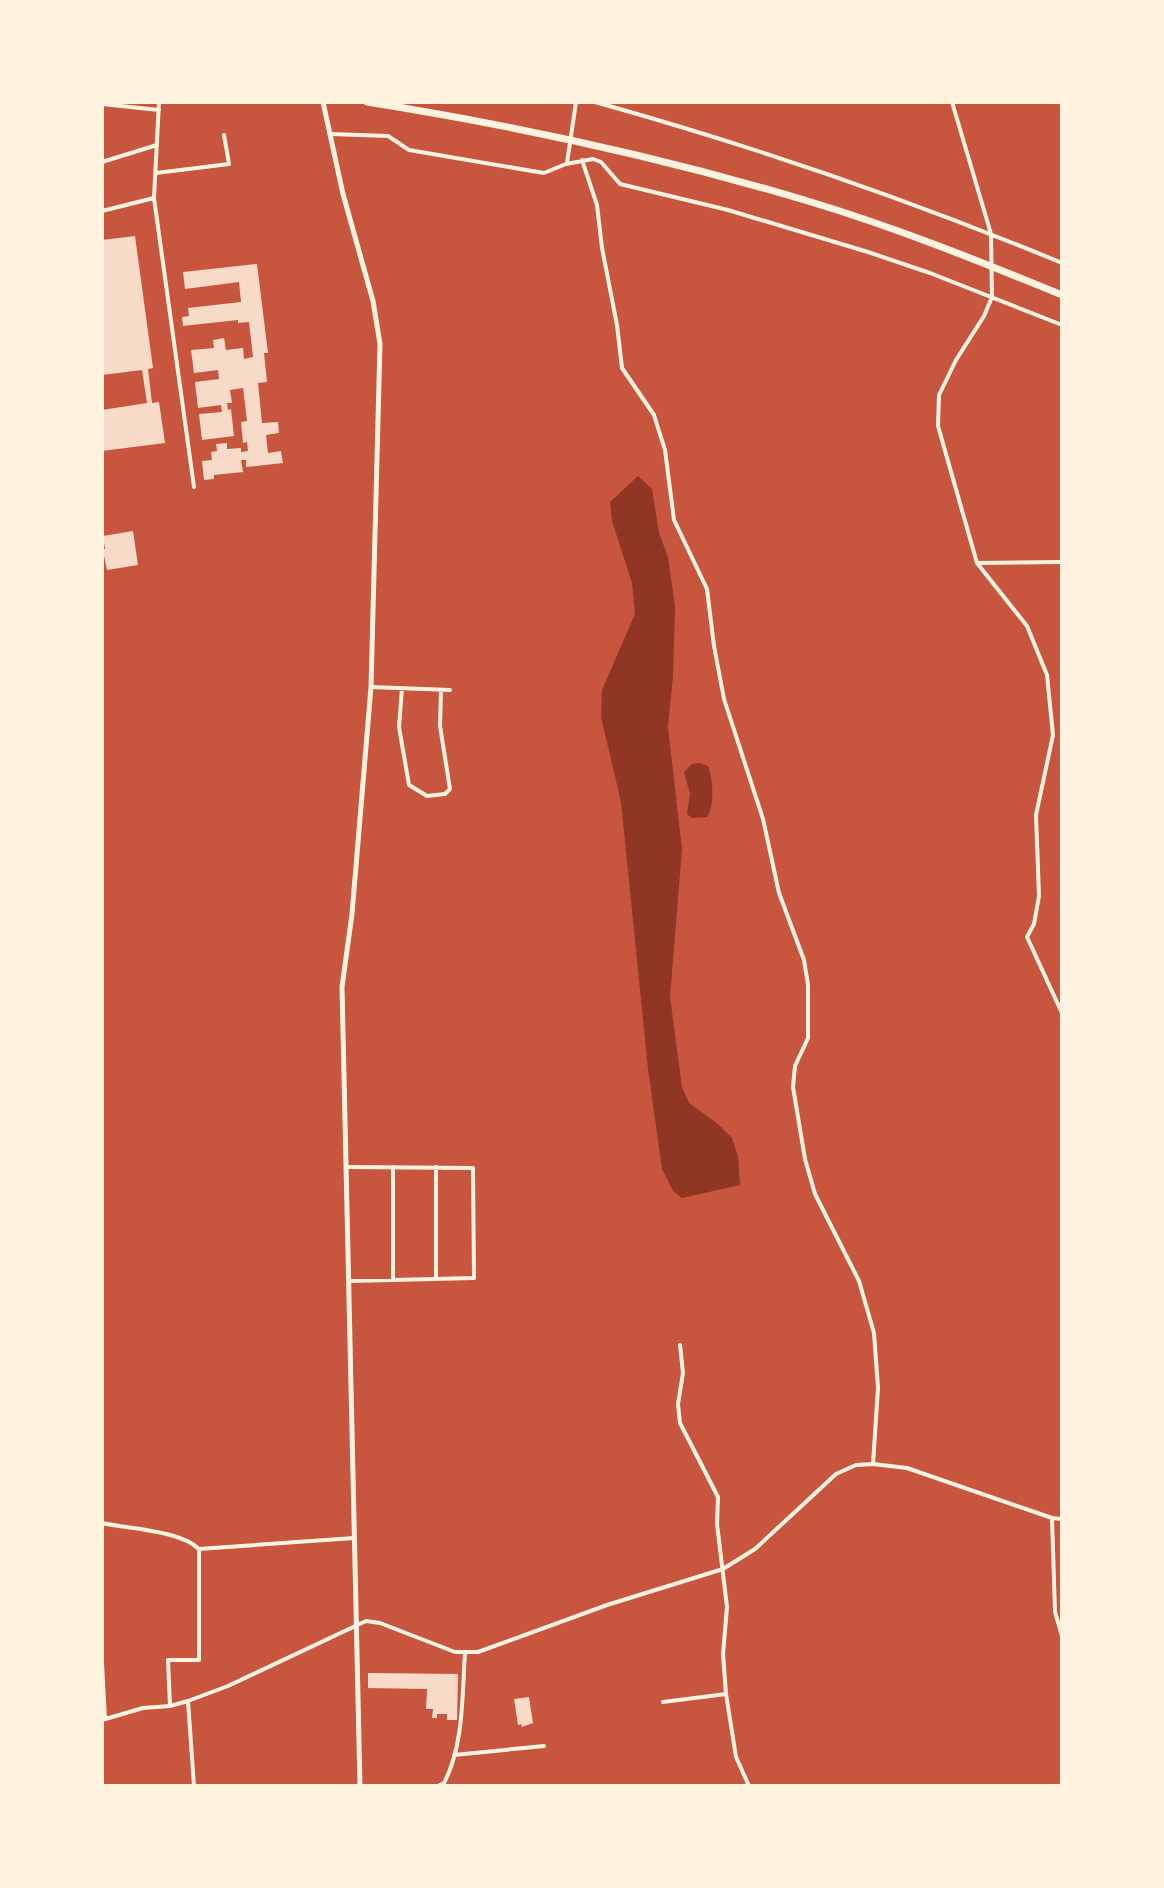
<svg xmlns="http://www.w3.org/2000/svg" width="1164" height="1888" font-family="Raleway,sans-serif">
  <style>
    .water { fill: #8f3625 }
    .building { fill: #f7dbc8 }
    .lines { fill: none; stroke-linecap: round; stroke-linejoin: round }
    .minor { stroke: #fff3e0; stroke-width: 4 }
    .tertiary { stroke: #fff3e0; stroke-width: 5 }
    .trunk { stroke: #fff3e0; stroke-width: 7 }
  </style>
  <rect width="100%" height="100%" fill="#c8553d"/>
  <path class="water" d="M 638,476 L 652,489 L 659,533 L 668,557 L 675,606 L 673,677 L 668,727 L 682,849 L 670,997 L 682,1087 L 689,1103 L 718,1124 L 732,1138 L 738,1156 L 740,1185 L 682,1198 L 673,1191 L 662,1169 L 648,1069 L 621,802 L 601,717 L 602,690 L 635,614 L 632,583 L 612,521 L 610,502 Z
    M 699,763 L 708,766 C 713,779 715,805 707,817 L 692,818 L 687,814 L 690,794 L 684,772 L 692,764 Z"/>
  <path class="building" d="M 135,236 L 153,368 L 148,369 L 152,403 L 159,402 L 165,443 L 102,451 L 102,410 L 147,403 L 142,370 L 102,375 L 102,240 Z
    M 257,264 L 268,353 L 264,353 L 267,382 L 258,383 L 262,423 L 278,422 L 279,433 L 266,435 L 268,453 L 281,451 L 283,463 L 246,467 L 246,460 L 241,460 L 243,472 L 214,475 L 214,479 L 204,480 L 202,461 L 212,460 L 211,452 L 217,451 L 216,444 L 227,443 L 227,449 L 241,448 L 241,452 L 248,451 L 247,442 L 243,443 L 241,422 L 247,421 L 243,388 L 230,390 L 232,403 L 227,403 L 228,410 L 231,409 L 234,436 L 202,440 L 199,414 L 222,412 L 221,405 L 198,408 L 195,382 L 219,379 L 218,370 L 194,373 L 191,350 L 214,348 L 213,340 L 224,338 L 226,350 L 243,348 L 244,359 L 253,357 L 249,322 L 238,323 L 238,320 L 183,326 L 182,317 L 189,316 L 188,308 L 241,302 L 239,282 L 185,289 L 183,272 Z
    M 133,531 L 138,565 L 107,570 L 104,556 L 102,556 L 102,549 L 105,549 L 103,536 Z
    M 368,1673 L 458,1674 L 457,1720 L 447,1720 L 447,1714 L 437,1714 L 437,1718 L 432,1718 L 433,1709 L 426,1709 L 427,1689 L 368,1688 Z
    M 529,1697 L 533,1723 L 522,1727 L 521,1724 L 518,1725 L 514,1699 Z"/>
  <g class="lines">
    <path class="minor" d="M 159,102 L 154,198 L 194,487
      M 595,102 C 753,146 910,200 1062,263
      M 952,102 L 991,234 L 992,297 L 984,316 L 956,360 L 939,395 L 938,426 L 977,563 L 1027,626 L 1047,675 L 1053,735 L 1036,815 L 1039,896 L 1034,924 L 1027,937 L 1062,1013
      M 102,104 L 159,110
      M 331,134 L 388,136 L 409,150 L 544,173 L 566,164 L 593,159 L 601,162 L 620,184 L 728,210 L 868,252 L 930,273 L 1062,325
      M 582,160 L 597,205 L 602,248 L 617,325 L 622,368 L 654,415 L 665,450 L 674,520 L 707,589 L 714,646 L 724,699 L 763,819 L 779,893 L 804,960 L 808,985 L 808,1038 L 795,1066 L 793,1087 L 805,1159 L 815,1194 L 859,1281 L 874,1333 L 878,1388 L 873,1464
      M 102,162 L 157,145
      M 567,163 L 576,102
      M 156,173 L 229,164 L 224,135
      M 102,211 L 154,198
      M 977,563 L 1062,562
      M 371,687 L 450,690
      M 402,688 L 399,727 L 409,785 L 427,796 L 445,794 L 450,789 L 440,726 L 441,690
      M 1062,1021 L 1062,1049
      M 1062,1106 L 1062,1109
      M 348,1167 L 473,1168 L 474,1278 L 351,1281
      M 393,1167 L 393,1279
      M 436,1278 L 436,1167
      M 680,1345 L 683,1373 L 678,1404 L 680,1423 L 718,1497 L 717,1524 L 727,1607 L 723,1654 L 726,1694 L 736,1757 L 749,1786
      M 1052,1518 L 1055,1612 L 1062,1636
      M 102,1523 C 129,1529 179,1530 199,1549 L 354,1538
      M 102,1663 L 105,1719
      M 188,1701 L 194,1786
      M 663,1702 L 726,1694
      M 170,1706 L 168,1660 L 199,1660 L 199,1549
      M 102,1720 L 143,1708 L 170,1706 L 188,1701 L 228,1686 L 366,1621 L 380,1623 L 455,1652 L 478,1652 L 607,1605 L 723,1569 L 755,1549 L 836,1474 L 856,1465 L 873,1464 L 907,1468 L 1052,1518 L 1062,1519
      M 454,1755 L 544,1746
      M 438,1786 L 444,1783 C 464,1745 462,1695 465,1653"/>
    <path class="tertiary" d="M 323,102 L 343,194 L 373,301 L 380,344 L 371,687 L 352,914 L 342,987 L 360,1786"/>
    <path class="trunk" d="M 367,102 C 518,126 665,158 811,202 C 897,228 979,261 1062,295"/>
  </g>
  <rect width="1164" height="1888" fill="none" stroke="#fff3e0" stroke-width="208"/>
</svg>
